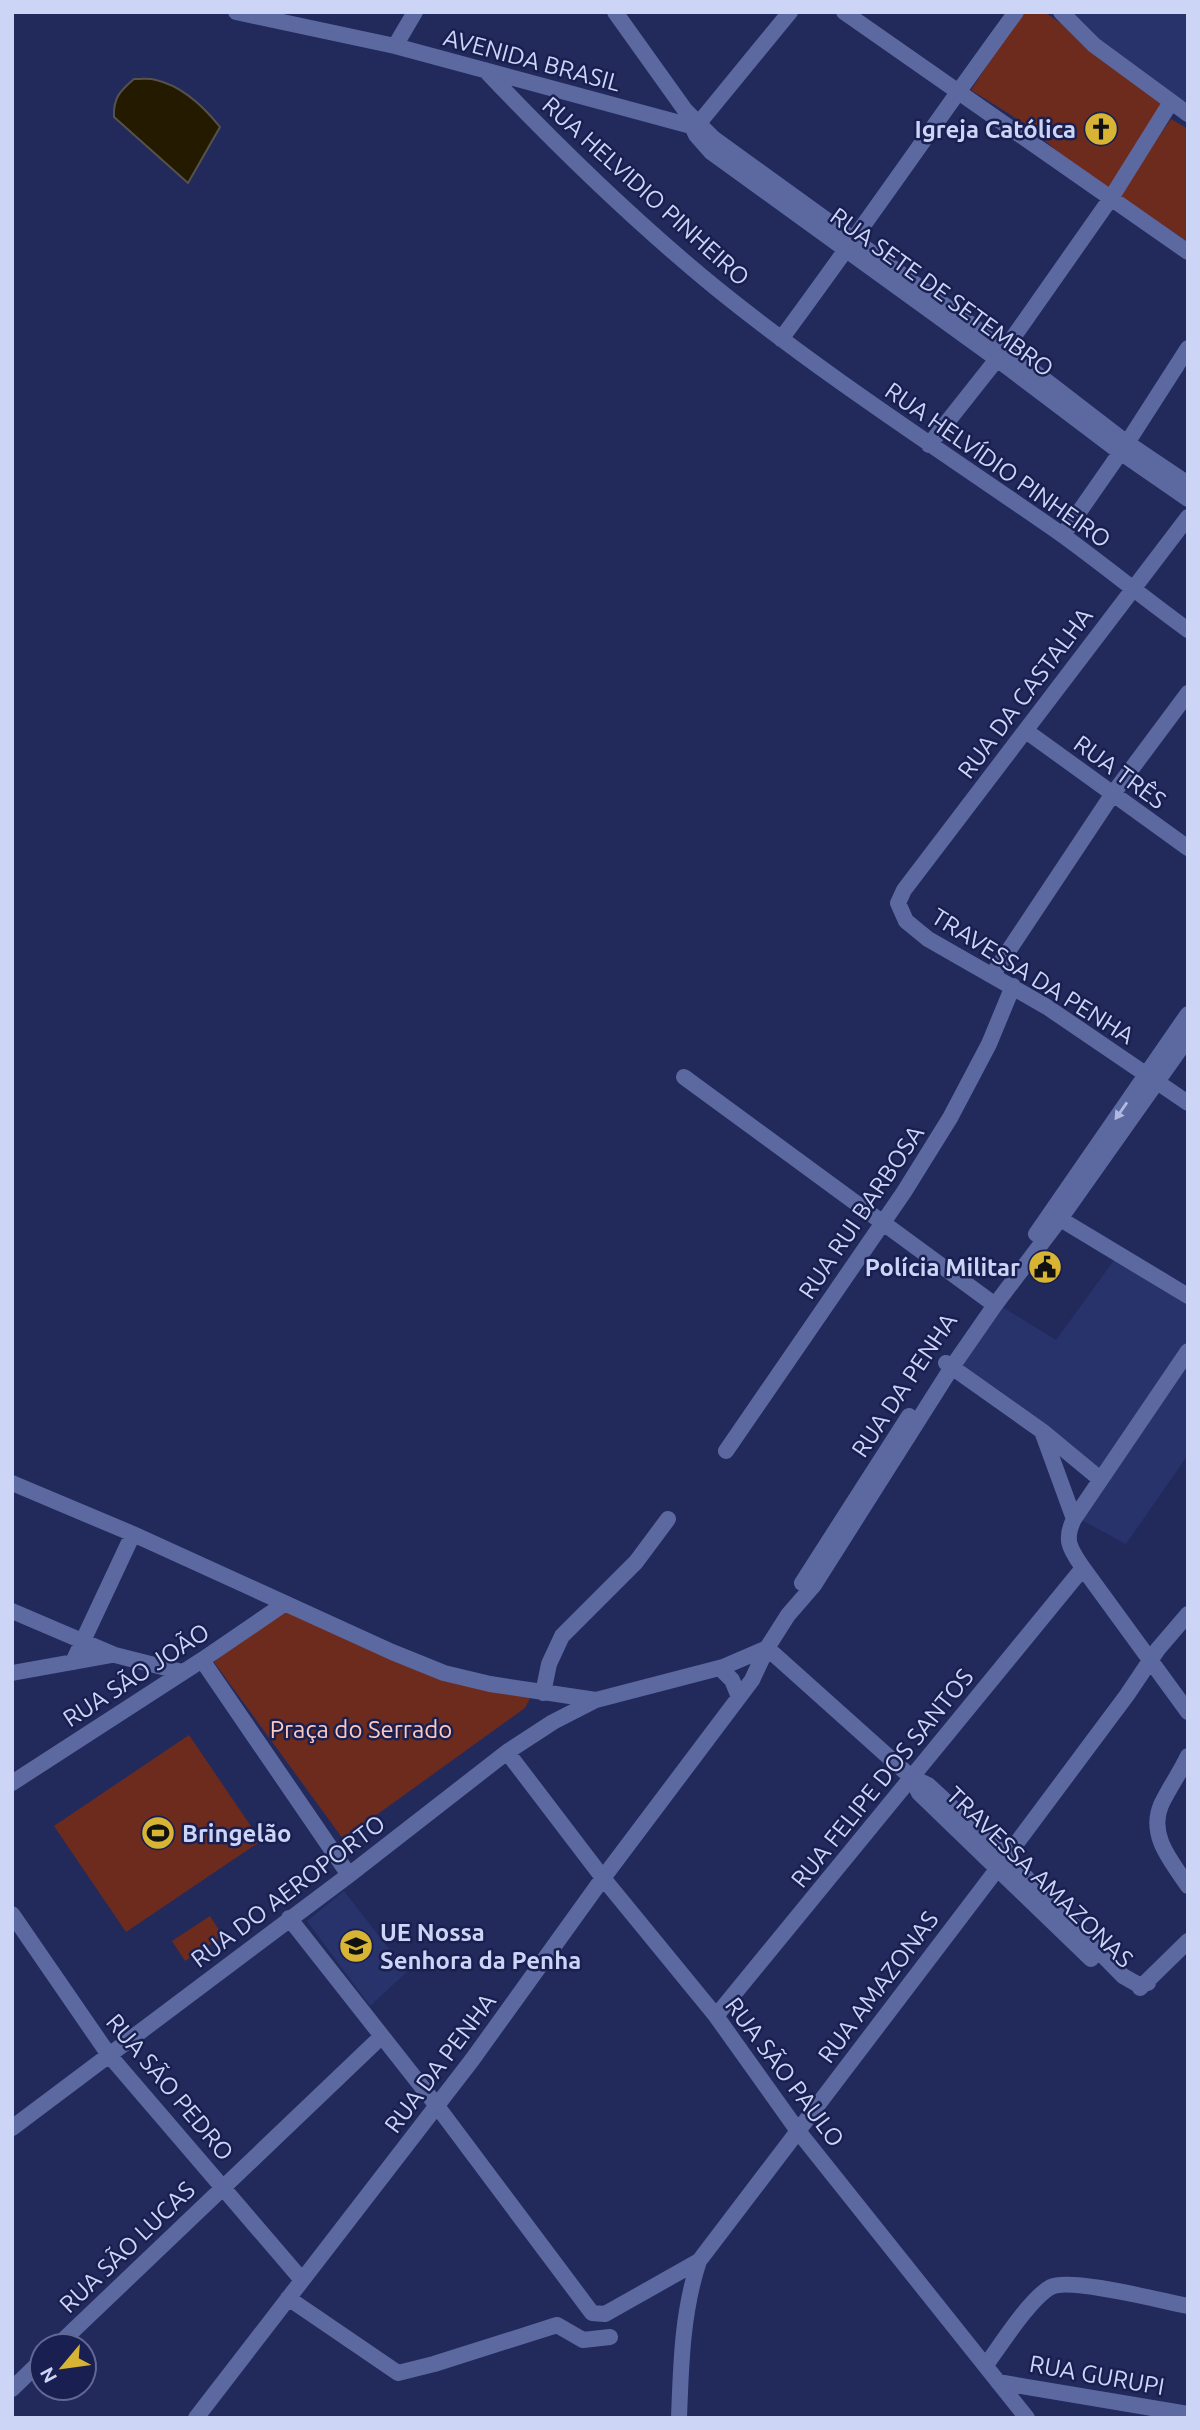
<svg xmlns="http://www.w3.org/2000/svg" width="1200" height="2430" font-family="Ubuntu,sans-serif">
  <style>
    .built { fill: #28326b }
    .green { fill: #6d2b1e }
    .water { fill: #231a00; stroke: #56524a; stroke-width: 2 }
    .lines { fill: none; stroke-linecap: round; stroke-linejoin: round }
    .minor { stroke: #5c69a1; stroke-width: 16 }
    .oneway { fill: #b0bae0 }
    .labels { text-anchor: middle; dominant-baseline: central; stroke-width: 5; stroke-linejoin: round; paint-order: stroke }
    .street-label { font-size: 24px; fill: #ccd5f5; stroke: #192051 }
    .poi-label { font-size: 24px; font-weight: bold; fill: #ccd5f5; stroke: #192051; text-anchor: end }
    .park-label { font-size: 24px; fill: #fec9bd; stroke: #192051 }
  </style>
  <rect width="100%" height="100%" fill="#222a5c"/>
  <path class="built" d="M 1066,12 L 1188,12 L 1188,108 L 1186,112 Z
    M 1117,1256 L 1188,1297 L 1188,1455 L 1126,1544 L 1072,1515 L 1099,1475 L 956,1361 L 996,1303 L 1056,1340 Z
    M 344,1891 L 407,1972 L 370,2006 L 307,1921 Z"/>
  <path class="green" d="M 1022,12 L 1044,12 L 1094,45 L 1171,102 L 1111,198 L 1027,125 L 971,90 Z
    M 1171,119 L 1188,129 L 1188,242 L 1119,195 Z
    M 282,1608 L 530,1698 L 525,1708 L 343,1839 L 214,1662 Z
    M 189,1735 L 261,1841 L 126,1932 L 54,1826 Z
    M 210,1916 L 223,1936 L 185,1961 L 172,1941 Z"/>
  <path class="water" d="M 134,79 C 141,79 150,78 156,80 C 182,86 204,107 220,127 L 188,183 L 114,117 C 113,98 120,91 134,79 Z"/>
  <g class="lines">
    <path class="minor" d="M 236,12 L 395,46 L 691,126
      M 615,12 L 685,110 L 713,138 L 1005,349 L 1127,443 L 1188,484
      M 844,12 L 1188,252
      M 1061,12 L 1094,45 L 1188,114
      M 395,46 L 415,12
      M 485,70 C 558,147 634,221 716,288 C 826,377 945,453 1061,534 C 1104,565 1145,599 1188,630
      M 690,122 L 696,135 L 711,152 L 997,359 L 1120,452 L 1188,499
      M 691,126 L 699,123 L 790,12
      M 781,339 C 861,231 937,120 1016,12
      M 929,445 L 1005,349 L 1111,198 L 1171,102
      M 1188,517 L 904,890 L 898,903 L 906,921 L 928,939 L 1047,1007 L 1188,1103
      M 1063,535 L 1127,443 L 1188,348
      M 1026,731 L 1188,848
      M 993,974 L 1112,795 L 1188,693
      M 684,1077 L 995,1305
      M 1052,1214 L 1188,1296
      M 1036,1234 L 1188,1014
      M 1188,1351 L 1074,1519 C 1063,1541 1071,1550 1083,1568 L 1188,1712
      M 946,1363 L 1042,1431 L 1100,1479
      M 1043,1434 L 1074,1519
      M 726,1451 L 904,1192 L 950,1118 L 989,1044 L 1013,986
      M 12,1483 L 133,1534 L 392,1652 L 444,1673 L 490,1684 L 596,1700 L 723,1667 L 767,1648
      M 802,1583 L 909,1416
      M 12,1611 L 115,1655 L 182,1672
      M 767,1648 L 911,1777 L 928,1785 L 1005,1856 L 1123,1976 L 1137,1984 L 1148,1983
      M 202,1660 L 349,1875
      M 73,1662 L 133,1534
      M 720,1668 L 732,1680 L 739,1697
      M 12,1673 L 112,1655
      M 543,1693 L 549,1664 L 562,1636 L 636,1562 L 668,1519
      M 507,1752 L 603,1878 L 716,2016 L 798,2131 L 1027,2418
      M 1188,1756 C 1180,1773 1169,1788 1161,1805 C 1148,1836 1172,1862 1188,1886
      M 911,1777 L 919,1793 L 1091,1959
      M 12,1783 L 202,1660 L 284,1604
      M 12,1914 L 109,2055 L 302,2280
      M 289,1918 L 437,2106 L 592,2313 L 605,2314 L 699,2261
      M 1140,1988 L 1188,1941
      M 716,2016 L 1083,1568
      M 12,2128 L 349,1875 L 507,1752 L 553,1722 L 594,1701
      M 288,2298 L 398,2373 L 434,2364 L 557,2325 L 583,2340 L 610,2337
      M 57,2346 L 382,2036
      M 986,2365 C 1000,2346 1031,2297 1051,2287 C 1070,2277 1162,2301 1188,2306
      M 998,2382 L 1188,2414
      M 12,2389 L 42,2360
      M 196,2418 L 472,2060 L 603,1878 L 752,1680 L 767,1648 L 788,1615 L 814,1585 L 952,1367 L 995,1305 L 1060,1219 L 1188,1038
      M 679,2418 C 681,2365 682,2312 699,2261 L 998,1868 L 1127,1695 L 1158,1649 L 1188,1614"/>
  </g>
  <defs><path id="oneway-solid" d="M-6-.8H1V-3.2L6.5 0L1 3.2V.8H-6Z" transform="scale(1.75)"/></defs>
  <use class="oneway" href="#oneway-solid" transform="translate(1121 1111) rotate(125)"/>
  <defs>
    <g id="church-disc" transform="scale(1.75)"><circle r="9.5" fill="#d7b434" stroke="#192051"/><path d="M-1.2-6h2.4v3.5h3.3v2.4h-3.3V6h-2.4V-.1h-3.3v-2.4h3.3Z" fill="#111"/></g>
    <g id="civic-disc" transform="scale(1.75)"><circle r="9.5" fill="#d7b434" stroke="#192051"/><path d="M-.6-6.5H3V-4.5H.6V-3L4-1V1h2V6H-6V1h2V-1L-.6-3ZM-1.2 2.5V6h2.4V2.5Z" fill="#111"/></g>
    <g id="stadium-disc" transform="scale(1.75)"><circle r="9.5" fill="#d7b434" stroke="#192051"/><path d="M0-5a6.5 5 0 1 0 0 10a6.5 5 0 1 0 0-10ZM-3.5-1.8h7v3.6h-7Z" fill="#111"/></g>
    <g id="school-disc" transform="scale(1.75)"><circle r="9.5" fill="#d7b434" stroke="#192051"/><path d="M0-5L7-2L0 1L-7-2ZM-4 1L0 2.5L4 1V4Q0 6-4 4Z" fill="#111"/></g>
  </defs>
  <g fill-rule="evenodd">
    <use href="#church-disc" x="1101" y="129"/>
    <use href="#civic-disc" x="1045" y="1267"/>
    <use href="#stadium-disc" x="158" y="1833"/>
    <use href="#school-disc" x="356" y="1946"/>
  </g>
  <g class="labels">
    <g class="street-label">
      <text transform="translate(532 60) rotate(15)">AVENIDA BRASIL</text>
      <text transform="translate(646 191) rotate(42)">RUA HELVIDIO PINHEIRO</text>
      <text transform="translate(942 292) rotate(36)">RUA SETE DE SETEMBRO</text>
      <text transform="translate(998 465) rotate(35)">RUA HELVÍDIO PINHEIRO</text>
      <text transform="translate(1025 693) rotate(-53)">RUA DA CASTALHA</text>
      <text transform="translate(1120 772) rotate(36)">RUA TRÊS</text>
      <text transform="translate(1033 976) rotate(32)">TRAVESSA DA PENHA</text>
      <text transform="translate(861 1212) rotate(-56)">RUA RUI BARBOSA</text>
      <text transform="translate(904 1385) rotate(-56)">RUA DA PENHA</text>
      <text transform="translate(136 1675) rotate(-33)">RUA SÃO JOÃO</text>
      <text transform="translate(882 1778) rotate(-51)">RUA FELIPE DOS SANTOS</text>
      <text transform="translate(1040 1877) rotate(44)">TRAVESSA AMAZONAS</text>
      <text transform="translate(288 1891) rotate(-37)">RUA DO AEROPORTO</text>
      <text transform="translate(878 1987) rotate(-53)">RUA AMAZONAS</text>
      <text transform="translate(440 2063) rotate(-53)">RUA DA PENHA</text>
      <text transform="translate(785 2072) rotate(53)">RUA SÃO PAULO</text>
      <text transform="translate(170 2087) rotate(50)">RUA SÃO PEDRO</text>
      <text transform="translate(127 2247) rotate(-44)">RUA SÃO LUCAS</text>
      <text transform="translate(1097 2375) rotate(10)">RUA GURUPI</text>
    </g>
    <g class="poi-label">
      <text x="1076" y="129">Igreja Católica</text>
      <text x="1020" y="1267">Polícia Militar</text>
      <text x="182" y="1833" text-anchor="start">Bringelão</text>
      <text x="380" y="1932" text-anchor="start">UE Nossa<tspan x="380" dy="28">Senhora da Penha</tspan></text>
    </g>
    <g class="park-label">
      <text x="361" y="1729">Praça do Serrado</text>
    </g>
  </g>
  <rect width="1200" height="2430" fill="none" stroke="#ccd5f5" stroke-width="28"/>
  <g transform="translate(63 2367) rotate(241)"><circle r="33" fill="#192051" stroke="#616893" stroke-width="2"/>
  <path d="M0-5L12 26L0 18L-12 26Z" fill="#d7b434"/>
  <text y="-10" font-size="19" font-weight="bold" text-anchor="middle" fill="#ccd5f5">N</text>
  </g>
</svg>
